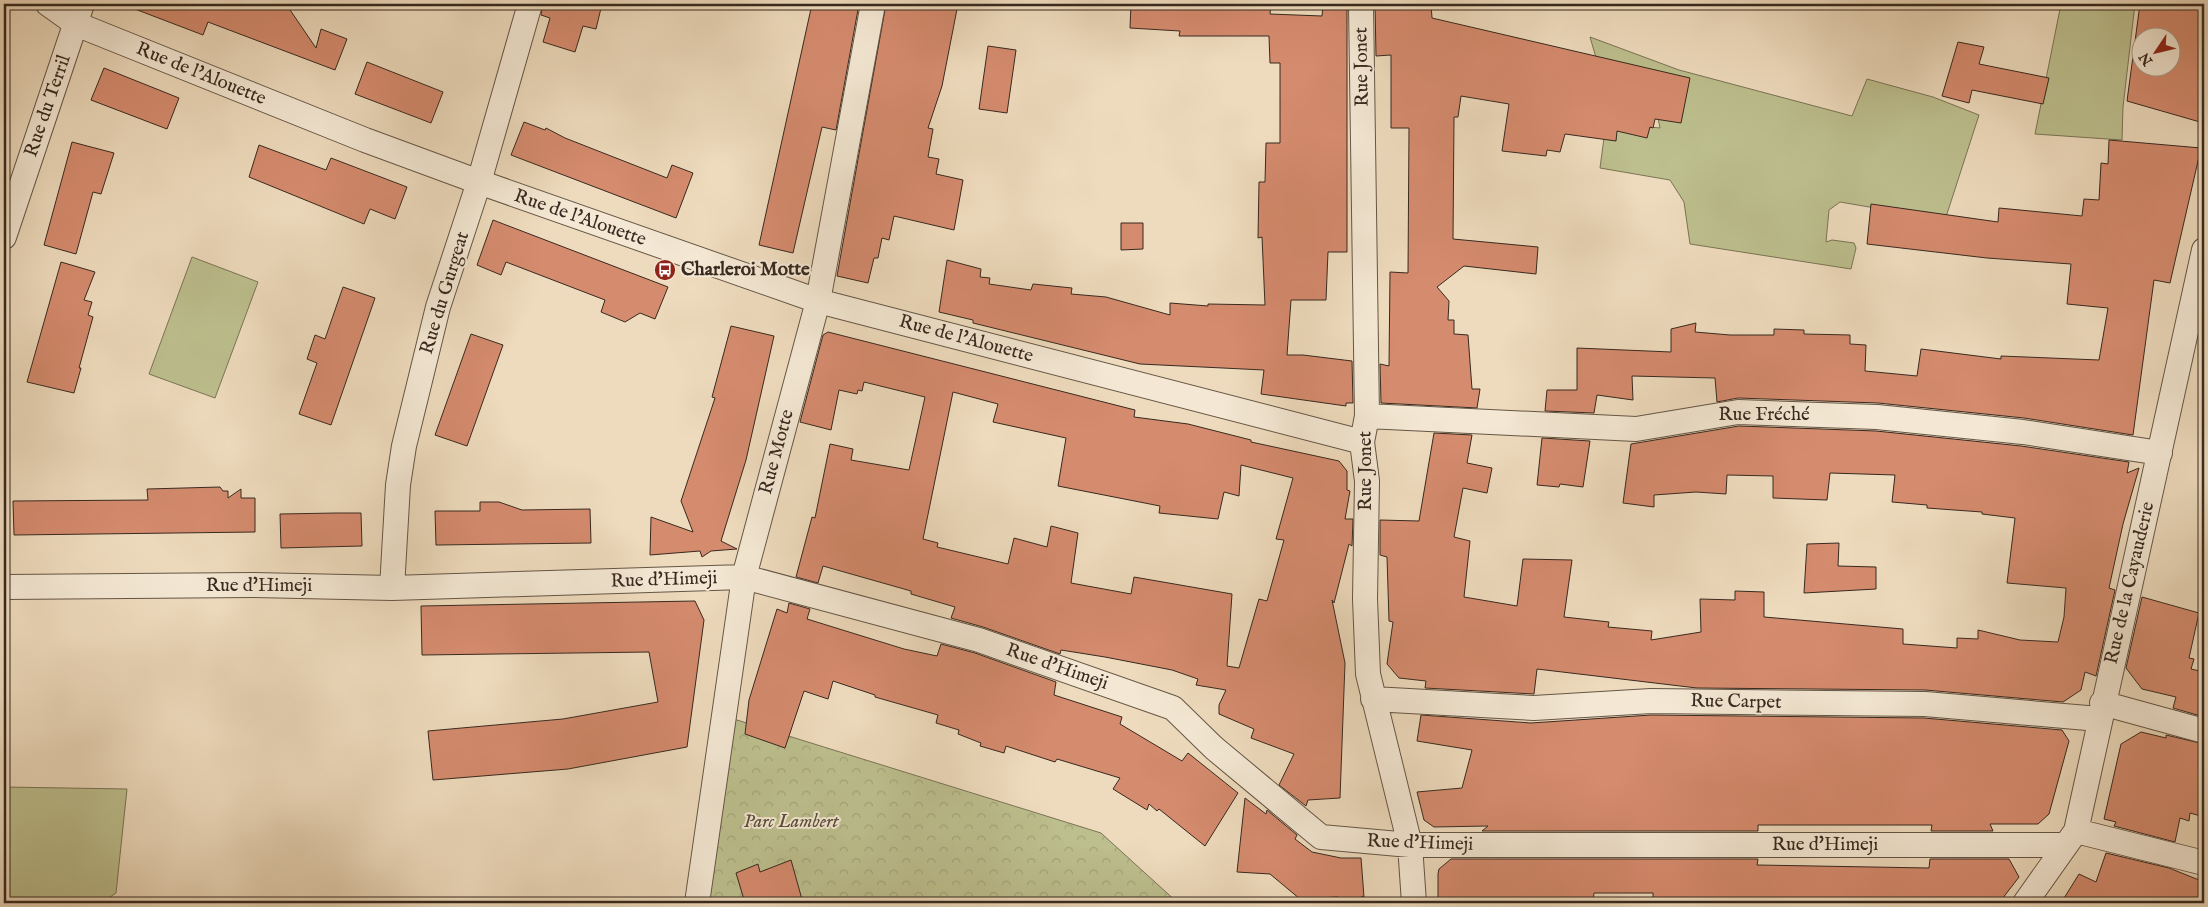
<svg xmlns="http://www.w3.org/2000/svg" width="2208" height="907" font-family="'IM FELL English',serif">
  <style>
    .grass { fill: #bdbf8e; stroke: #7a7456 }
    .park { fill: url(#park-crowns); stroke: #7a7456 }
    .building { fill: #d58b6e; stroke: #37291f; fill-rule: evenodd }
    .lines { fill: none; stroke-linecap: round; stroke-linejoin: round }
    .minor-casing { stroke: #655646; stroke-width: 26 }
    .minor { stroke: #f4e8d4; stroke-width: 24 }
    .labels { text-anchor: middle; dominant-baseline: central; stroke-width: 4; stroke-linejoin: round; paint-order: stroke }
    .street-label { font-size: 19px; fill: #37291f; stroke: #f4e8d4 }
    .poi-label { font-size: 19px; font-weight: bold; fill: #37291f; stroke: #f4e8d4; text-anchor: start }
    .park-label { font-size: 19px; font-style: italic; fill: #584e3b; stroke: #f4e8d4 }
  </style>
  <defs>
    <pattern id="park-crowns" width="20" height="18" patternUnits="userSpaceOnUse" patternTransform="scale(1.25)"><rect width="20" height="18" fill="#bdbf8e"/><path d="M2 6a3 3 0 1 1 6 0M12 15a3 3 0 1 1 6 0" fill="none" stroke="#a3a47a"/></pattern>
  </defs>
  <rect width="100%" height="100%" fill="#eedbbd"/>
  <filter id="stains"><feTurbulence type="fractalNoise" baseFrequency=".004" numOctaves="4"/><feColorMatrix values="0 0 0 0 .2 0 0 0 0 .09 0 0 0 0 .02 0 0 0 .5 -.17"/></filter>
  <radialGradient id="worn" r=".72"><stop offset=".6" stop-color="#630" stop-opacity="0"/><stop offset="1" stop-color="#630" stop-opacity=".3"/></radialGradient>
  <path class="grass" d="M 2061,4 L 2135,4 L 2123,107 L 2122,140 L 2035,134 Z
    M 1590,37 L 1679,70 L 1852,116 L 1867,79 L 1933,97 L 1979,115 L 1945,220 L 1840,202 L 1829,210 L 1826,242 L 1832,240 L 1854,243 L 1856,248 L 1851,269 L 1690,244 L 1684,202 L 1670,180 L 1600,168 L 1606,123 L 1660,128 L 1654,98 L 1597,61 Z
    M 192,257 L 258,282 L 215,398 L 149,374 Z
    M 4,787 L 127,789 L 116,893 L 101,903 L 4,903 Z"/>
  <path class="park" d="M 724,716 L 1101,833 L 1178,903 L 698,903 Z"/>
  <path class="building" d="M 127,4 L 286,4 L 316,48 L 321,29 L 347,39 L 335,70 L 208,22 L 203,35 L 127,6 Z
    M 543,4 L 602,4 L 596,29 L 583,26 L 575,52 L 543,42 L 550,18 L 541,15 Z
    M 812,4 L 859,4 L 836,130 L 822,127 L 793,253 L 759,245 Z
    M 886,4 L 958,4 L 942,86 L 928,128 L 933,129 L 928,157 L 939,159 L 936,174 L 963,180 L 954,230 L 894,216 L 889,240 L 882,238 L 878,258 L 874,258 L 868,283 L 837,276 Z
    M 1131,4 L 1271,4 L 1270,14 L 1322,16 L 1323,4 L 1347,4 L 1347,252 L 1328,252 L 1326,300 L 1291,300 L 1287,355 L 1303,355 L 1352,361 L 1353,403 L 1346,403 L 1346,406 L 1261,394 L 1264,370 L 1140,364 L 973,323 L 973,320 L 939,312 L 947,260 L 981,269 L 980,277 L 990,278 L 989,284 L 1031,290 L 1033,284 L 1072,288 L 1071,294 L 1106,297 L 1170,315 L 1170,303 L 1208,306 L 1208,304 L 1265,305 L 1262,237 L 1258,238 L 1259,182 L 1265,182 L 1266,143 L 1280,143 L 1280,63 L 1270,63 L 1269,36 L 1179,36 L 1180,31 L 1130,28 Z
    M 1375,4 L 1431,4 L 1432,18 L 1690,78 L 1681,123 L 1655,119 L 1653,128 L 1650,127 L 1647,138 L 1617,131 L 1616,141 L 1565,134 L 1560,152 L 1547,150 L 1546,156 L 1502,151 L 1509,104 L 1461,96 L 1458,117 L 1454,117 L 1453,239 L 1538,247 L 1536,274 L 1464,266 L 1437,287 L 1449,301 L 1448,320 L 1454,320 L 1454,334 L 1468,335 L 1472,389 L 1480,389 L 1477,408 L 1381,403 L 1380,364 L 1389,366 L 1390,272 L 1408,273 L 1409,128 L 1391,128 L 1391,55 L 1376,56 Z
    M 2140,4 L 2204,4 L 2204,97 L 2200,122 L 2127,101 ZM 2140,38 L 2170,38 L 2170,68 L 2140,68 Z
    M 1958,42 L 1984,47 L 1979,64 L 2049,78 L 2043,104 L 1972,90 L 1969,103 L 1942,96 Z
    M 988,46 L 1016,50 L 1007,113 L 979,109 Z
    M 367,62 L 443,92 L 431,123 L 355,94 Z
    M 104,68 L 179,98 L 167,129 L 91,100 Z
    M 524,122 L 545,130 L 546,128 L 565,138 L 667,178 L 672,165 L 693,173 L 676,218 L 511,155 Z
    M 2109,140 L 2201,148 L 2170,283 L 2154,280 L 2133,435 L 2024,418 L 1878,403 L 1738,398 L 1717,402 L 1715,378 L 1632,376 L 1633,400 L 1597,395 L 1594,413 L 1545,411 L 1547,390 L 1577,390 L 1577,348 L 1671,352 L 1671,329 L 1696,323 L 1695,332 L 1730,335 L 1774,335 L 1774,329 L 1804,330 L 1804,334 L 1850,335 L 1850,344 L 1866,345 L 1865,371 L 1917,376 L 1921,349 L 2001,359 L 2001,356 L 2099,360 L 2108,308 L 2067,304 L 2071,264 L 1987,258 L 1867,244 L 1871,204 L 1998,222 L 1999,208 L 2082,216 L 2084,199 L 2099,200 L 2101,163 L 2108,164 Z
    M 72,142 L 114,153 L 101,194 L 93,192 L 76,254 L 44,245 Z
    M 259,145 L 326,170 L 331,158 L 407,187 L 395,219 L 370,209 L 364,224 L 249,177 Z
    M 493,220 L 668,287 L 655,319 L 640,313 L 625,322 L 601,312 L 605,300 L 506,262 L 501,275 L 477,265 Z
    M 1121,223 L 1143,223 L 1143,249 L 1121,250 Z
    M 61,262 L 95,272 L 84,300 L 92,302 L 88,315 L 93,317 L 79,368 L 81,368 L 74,393 L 27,382 Z
    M 343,287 L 375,298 L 331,425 L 299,414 L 317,363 L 307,359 L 315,335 L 325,339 Z
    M 731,326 L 774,336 L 746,460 L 721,541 L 737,549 L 711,551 L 702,557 L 700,551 L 650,555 L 651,517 L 693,532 L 681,501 L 715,398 L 712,397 Z
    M 828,332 L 1135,410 L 1134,417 L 1188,424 L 1251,440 L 1251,442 L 1339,461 L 1347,471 L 1347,490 L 1350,491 L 1345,519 L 1353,519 L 1352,546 L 1349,544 L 1334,603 L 1332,600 L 1345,663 L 1340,798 L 1308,800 L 1306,806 L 1279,785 L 1294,754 L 1251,738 L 1254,729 L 1219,714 L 1219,705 L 1226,690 L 1196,685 L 1198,679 L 1172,670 L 1105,657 L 1061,650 L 1060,654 L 983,627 L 951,618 L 955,607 L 911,594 L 911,591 L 823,566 L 818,583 L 796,577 L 812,517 L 815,518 L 830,444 L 853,449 L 851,460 L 909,470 L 925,397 L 864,382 L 862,391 L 858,390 L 857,394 L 839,390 L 831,430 L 800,422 L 823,335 ZM 953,392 L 998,404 L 993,422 L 1066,438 L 1058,486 L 1160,506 L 1159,513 L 1218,519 L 1224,492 L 1239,496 L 1241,465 L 1293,478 L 1276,539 L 1284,540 L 1267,601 L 1259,599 L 1239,668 L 1227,666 L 1232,594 L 1134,577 L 1131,594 L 1071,583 L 1078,533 L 1051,526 L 1047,547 L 1014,538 L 1008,564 L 937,547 L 938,543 L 923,539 Z
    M 471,334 L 503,345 L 467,446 L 435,435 Z
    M 1739,426 L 1876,431 L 2021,446 L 2129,462 L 2127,473 L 2139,468 L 2123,524 L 2109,588 L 2115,590 L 2096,676 L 2085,672 L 2081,690 L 2063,702 L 1925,690 L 1697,688 L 1537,669 L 1534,694 L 1425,688 L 1426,681 L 1399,678 L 1387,664 L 1393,622 L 1389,621 L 1387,557 L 1380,555 L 1380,520 L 1419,521 L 1434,433 L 1472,435 L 1467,463 L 1492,468 L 1487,493 L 1463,488 L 1454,537 L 1470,541 L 1464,597 L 1517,606 L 1523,559 L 1572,560 L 1564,617 L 1609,622 L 1608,627 L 1652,631 L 1651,640 L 1701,632 L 1700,599 L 1735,600 L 1735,591 L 1764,592 L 1764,617 L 1903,629 L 1903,644 L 1957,648 L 1957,638 L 1978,639 L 1978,630 L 2020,640 L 2058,642 L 2064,617 L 2066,588 L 2007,583 L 2015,518 L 1982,514 L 1982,512 L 1927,508 L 1927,505 L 1892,502 L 1895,475 L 1830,473 L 1827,500 L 1773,498 L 1773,476 L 1727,475 L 1726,494 L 1696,492 L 1654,495 L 1654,507 L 1623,503 L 1631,444 Z
    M 1542,438 L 1590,441 L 1583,487 L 1560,484 L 1559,487 L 1537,485 Z
    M 220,487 L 223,491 L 228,491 L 228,498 L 241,489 L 241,498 L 255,498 L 255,532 L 14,535 L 13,501 L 148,500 L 147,489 Z
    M 480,502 L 499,502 L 522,510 L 590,509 L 591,543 L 436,545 L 435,511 L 480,511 Z
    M 336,513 L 361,513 L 362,546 L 281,548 L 280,514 Z
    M 1839,543 L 1838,566 L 1876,567 L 1876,589 L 1804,593 L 1807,544 Z
    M 2142,597 L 2199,613 L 2189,658 L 2194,659 L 2191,669 L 2204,672 L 2204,717 L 2173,708 L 2176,697 L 2142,689 L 2126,668 Z
    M 695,601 L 704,620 L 687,747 L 568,769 L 433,780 L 428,731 L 563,719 L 658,702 L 649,652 L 422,655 L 421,606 Z
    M 789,603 L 810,609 L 807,619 L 904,649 L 937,656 L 941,644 L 975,653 L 1056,682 L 1054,695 L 1122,717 L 1120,724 L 1182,761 L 1188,753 L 1238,793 L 1205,846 L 1159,809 L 1157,811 L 1149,804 L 1147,810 L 1113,789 L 1120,778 L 1057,759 L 1055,762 L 1006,746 L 1004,753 L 980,746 L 981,743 L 958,734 L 959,730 L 936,723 L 938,715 L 875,697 L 875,695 L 833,681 L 828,699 L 804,691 L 785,748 L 745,734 L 749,700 L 777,609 L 787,613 Z
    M 1421,715 L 1531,723 L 1651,715 L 1924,718 L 2062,730 L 2069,741 L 2049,814 L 2038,824 L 1990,824 L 1993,831 L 1931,831 L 1932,825 L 1758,825 L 1758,831 L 1482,831 L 1488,826 L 1434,827 L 1424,820 L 1417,792 L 1462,788 L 1472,750 L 1417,741 Z
    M 2141,732 L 2166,738 L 2166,735 L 2204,744 L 2204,817 L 2190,813 L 2189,821 L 2180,818 L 2175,842 L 2114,826 L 2116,822 L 2104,819 L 2121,744 Z
    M 1245,798 L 1266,814 L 1267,810 L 1297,835 L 1295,839 L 1312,852 L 1341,858 L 1361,858 L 1364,897 L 1362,896 L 1362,903 L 1339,903 L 1338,897 L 1300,899 L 1270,874 L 1237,872 Z
    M 2106,853 L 2169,868 L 2204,882 L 2204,903 L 2061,903 L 2079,874 L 2096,882 Z
    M 1451,859 L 1758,859 L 1757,865 L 1929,868 L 1930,859 L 2009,859 L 2019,877 L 1999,903 L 1965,903 L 1965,898 L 1915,899 L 1914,903 L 1653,903 L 1653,893 L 1594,893 L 1593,903 L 1438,903 L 1438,874 L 1439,869 Z
    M 791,860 L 803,903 L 745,903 L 736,873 L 758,864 L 760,872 Z"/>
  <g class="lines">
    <g class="minor-casing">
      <path id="minor" d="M 48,4 L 76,24 L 365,140 L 479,182 L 818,301 L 1362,442
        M 1361,4 L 1367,416 L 1362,442 L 1367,481 L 1365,599 L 1368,674 L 1410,845 L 1414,903
        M 4,237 L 82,4
        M 1367,416 L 1636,429 L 1738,412 L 1877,417 L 2023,432 L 2160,453
        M 4,587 L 253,585 L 392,588 L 744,577 L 979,640 L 1173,708 L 1214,748 L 1321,837 L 1410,845 L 2066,845
        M 392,588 L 398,485 L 404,446 L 438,307 L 479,182 L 530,4
        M 1373,699 L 1534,708 L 1651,701 L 1925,704 L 2099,719
        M 2102,703 L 2204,731
        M 2076,831 L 2204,863
        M 697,903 L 744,577 L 818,301 L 873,4
        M 2025,903 L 2076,831 L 2204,250"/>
    </g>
    <use href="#minor" class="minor"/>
  </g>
  <defs>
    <g id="bus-disc" transform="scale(1.125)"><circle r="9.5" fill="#8f2418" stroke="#f4e8d4"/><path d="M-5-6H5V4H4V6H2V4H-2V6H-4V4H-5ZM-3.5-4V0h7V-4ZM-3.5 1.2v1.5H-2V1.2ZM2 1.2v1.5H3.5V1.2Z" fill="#fff"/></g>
  </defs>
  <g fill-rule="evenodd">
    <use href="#bus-disc" x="665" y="270"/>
  </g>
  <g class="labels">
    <g class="street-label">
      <text transform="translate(1362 67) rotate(-91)">Rue Jonet</text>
      <text transform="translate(201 74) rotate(22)">Rue de l'Alouette</text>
      <text transform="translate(48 106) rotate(-71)">Rue du Terril</text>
      <text transform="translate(580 218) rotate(19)">Rue de l'Alouette</text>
      <text transform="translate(445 293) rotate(-73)">Rue du Gurgeat</text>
      <text transform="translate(966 339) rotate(15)">Rue de l'Alouette</text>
      <text x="1764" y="415">Rue Fréché</text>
      <text transform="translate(777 452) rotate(-75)">Rue Motte</text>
      <text transform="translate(1366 471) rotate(-90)">Rue Jonet</text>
      <text transform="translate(664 580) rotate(-2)">Rue d'Himeji</text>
      <text transform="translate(2130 583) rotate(-77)">Rue de la Cayauderie</text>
      <text x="259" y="586">Rue d'Himeji</text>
      <text transform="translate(1057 667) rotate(19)">Rue d'Himeji</text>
      <text transform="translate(1736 702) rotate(1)">Rue Carpet</text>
      <text transform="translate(1420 843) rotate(2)">Rue d'Himeji</text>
      <text x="1825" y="845">Rue d'Himeji</text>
    </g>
    <g class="poi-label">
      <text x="681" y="270">Charleroi Motte</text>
    </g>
    <g class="park-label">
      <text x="791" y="822">Parc Lambert</text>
    </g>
  </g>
  <rect width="2208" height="907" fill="none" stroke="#eedbbd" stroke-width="20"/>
  <rect x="5" y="5" width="2198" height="897" fill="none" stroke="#37291f" stroke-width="2.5"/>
  <rect x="10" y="10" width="2188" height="887" fill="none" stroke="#37291f"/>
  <g transform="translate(2156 52) rotate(235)"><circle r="24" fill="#f4e8d4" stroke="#a89c8c"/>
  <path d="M0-4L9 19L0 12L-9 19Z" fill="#8f2418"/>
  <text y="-8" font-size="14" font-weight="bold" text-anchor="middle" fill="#37291f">N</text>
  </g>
  <rect width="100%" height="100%" filter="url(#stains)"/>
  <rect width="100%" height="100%" fill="url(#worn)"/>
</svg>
